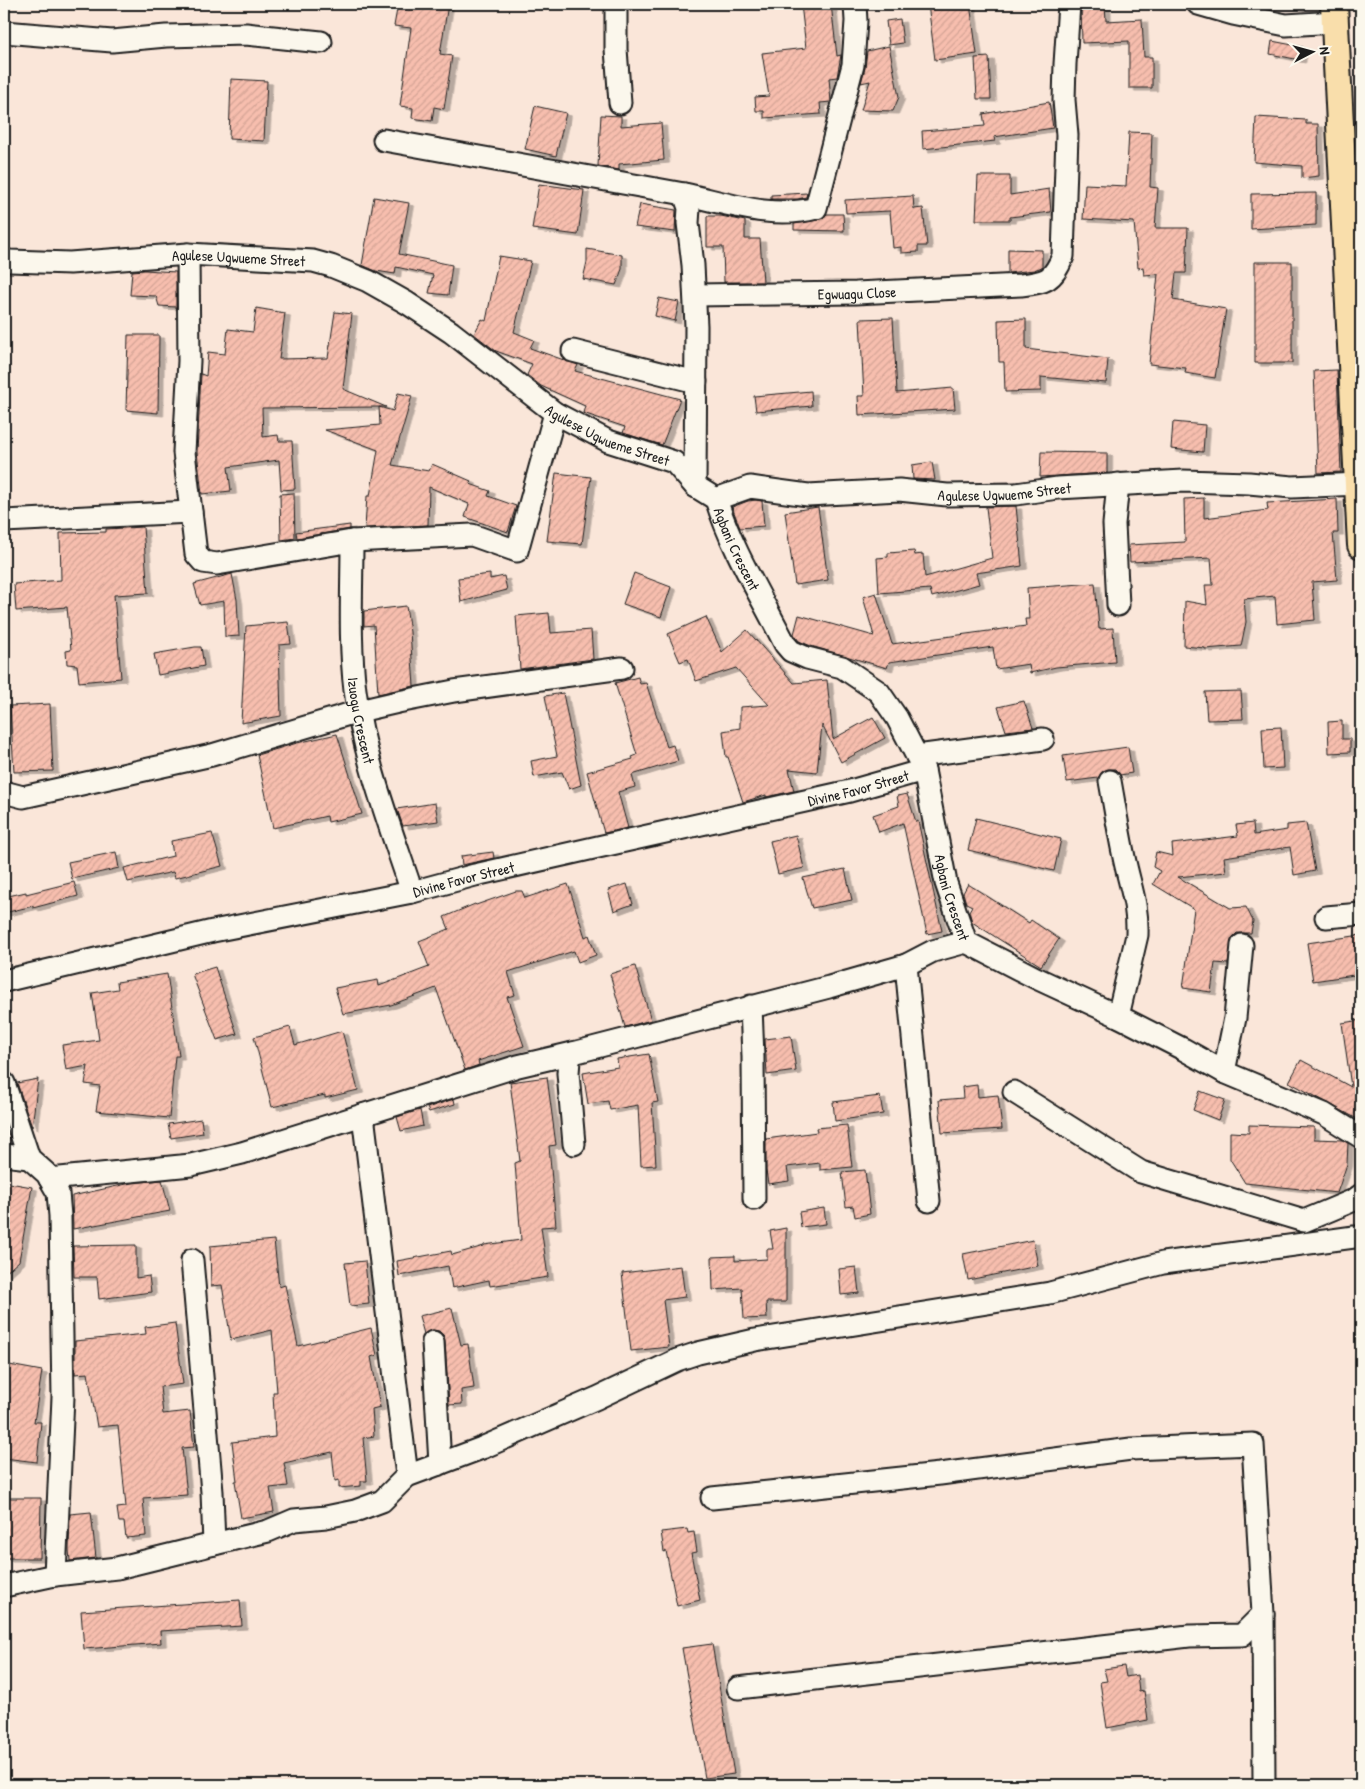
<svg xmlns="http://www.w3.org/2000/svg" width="1365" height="1789" font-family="'Patrick Hand',sans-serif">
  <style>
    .building { fill: url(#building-hatch); stroke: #1c1c1c; filter: url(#shadow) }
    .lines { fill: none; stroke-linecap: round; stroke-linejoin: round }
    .minor-casing { stroke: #1c1c1c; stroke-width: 25 }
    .major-casing { stroke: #1c1c1c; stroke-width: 30 }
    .minor { stroke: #fbf7ec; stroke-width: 21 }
    .major { stroke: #f9deab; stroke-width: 26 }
    .labels { text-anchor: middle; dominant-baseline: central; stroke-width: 4.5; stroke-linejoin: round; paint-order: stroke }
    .street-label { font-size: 15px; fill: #1c1c1c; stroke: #fbf7ec }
  </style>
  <defs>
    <pattern id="building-hatch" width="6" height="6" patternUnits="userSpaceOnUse" patternTransform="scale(1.25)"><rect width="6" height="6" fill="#f7beae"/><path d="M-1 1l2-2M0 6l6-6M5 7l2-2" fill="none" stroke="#d3a395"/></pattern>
    <filter id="shadow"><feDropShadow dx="5.5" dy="3" stdDeviation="0" flood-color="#0004"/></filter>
  </defs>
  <rect width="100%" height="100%" fill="#fae6d9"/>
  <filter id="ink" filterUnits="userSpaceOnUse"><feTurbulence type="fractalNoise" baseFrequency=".02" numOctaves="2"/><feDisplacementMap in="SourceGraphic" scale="10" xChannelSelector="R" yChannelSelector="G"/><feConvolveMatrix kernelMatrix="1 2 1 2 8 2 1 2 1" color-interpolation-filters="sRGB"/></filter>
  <g filter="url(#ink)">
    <path class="building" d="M 398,4 L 448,4 L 440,54 L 452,56 L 444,109 L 434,107 L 432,121 L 412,118 L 413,108 L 400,106 L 411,28 L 394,26 Z
      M 801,4 L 831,4 L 837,56 L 841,55 L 837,77 L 829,78 L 831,102 L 820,103 L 821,114 L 764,118 L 764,111 L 756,111 L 755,97 L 769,96 L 762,53 L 806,48 Z
      M 928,4 L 970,4 L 977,54 L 935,60 Z
      M 1105,4 L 1106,21 L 1142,19 L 1144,57 L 1152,57 L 1152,88 L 1129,88 L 1129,41 L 1082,43 L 1081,5 Z
      M 900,19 L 903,43 L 889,45 L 886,21 Z
      M 1272,41 L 1303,47 L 1300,60 L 1270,54 Z
      M 889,46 L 899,97 L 893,111 L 861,110 L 870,81 L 861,83 L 865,68 L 867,51 Z
      M 989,57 L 991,99 L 977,99 L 975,58 Z
      M 231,79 L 267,81 L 264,141 L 229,139 Z
      M 1049,102 L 1053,128 L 994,137 L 995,141 L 923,149 L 922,131 L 985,126 L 983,114 Z
      M 535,106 L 566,113 L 556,156 L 525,149 Z
      M 601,115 L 621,116 L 621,126 L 661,123 L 664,160 L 619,164 L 619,170 L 598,166 Z
      M 1256,117 L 1306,120 L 1306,124 L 1318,124 L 1319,176 L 1302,178 L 1302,166 L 1254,162 Z
      M 1129,132 L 1152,133 L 1150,187 L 1158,188 L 1155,228 L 1188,228 L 1186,273 L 1176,273 L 1173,300 L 1226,309 L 1215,378 L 1185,373 L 1186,368 L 1149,364 L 1158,274 L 1144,275 L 1143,267 L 1138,268 L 1134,222 L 1083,219 L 1085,184 L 1126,186 Z
      M 978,176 L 1010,176 L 1010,195 L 1049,189 L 1051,212 L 1010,217 L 1010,220 L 976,220 Z
      M 539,184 L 584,190 L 578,235 L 532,229 Z
      M 807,193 L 806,197 L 798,199 L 771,199 L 771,195 Z
      M 1316,193 L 1316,225 L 1251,229 L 1251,194 Z
      M 913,196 L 914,209 L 923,208 L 927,246 L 918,246 L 918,252 L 901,253 L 901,247 L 893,248 L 890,211 L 846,213 L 845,200 Z
      M 374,197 L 409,203 L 399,254 L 452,265 L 448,295 L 429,293 L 433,275 L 396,267 L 395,274 L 376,271 L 362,265 Z
      M 640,204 L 676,210 L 675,232 L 635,227 Z
      M 827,214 L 843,214 L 844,231 L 794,230 L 794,224 L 818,220 L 824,217 Z
      M 707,216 L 721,216 L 745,221 L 745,239 L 760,239 L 763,282 L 724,282 L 723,247 L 707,247 Z
      M 587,249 L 622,255 L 622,269 L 616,285 L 583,279 L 587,262 Z
      M 1008,249 L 1042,250 L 1042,267 L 1034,270 L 1008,273 Z
      M 499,256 L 531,261 L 514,332 L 534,340 L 530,348 L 578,365 L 575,371 L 680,399 L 662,445 L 623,433 L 625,427 L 583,413 L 585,406 L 541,386 L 527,375 L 532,364 L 496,351 L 474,334 L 482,319 L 486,321 Z
      M 1255,262 L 1292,262 L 1292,363 L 1255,363 Z
      M 145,270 L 176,272 L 176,307 L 159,306 L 156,296 L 130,295 L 132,271 Z
      M 659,298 L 679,302 L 675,321 L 655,316 Z
      M 256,308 L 285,313 L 279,359 L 328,358 L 335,312 L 352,314 L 343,389 L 386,407 L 379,407 L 393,411 L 398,393 L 412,396 L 392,465 L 429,471 L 432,464 L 471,481 L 470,484 L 490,491 L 488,496 L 516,506 L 508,532 L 465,517 L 469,504 L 429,487 L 428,525 L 365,528 L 367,496 L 370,496 L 378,450 L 325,430 L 380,425 L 379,407 L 262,408 L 263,437 L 278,435 L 279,441 L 292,441 L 295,489 L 281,490 L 279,460 L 228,467 L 231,491 L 202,494 L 197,452 L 201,374 L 206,376 L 208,352 L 225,354 L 228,329 L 253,332 Z
      M 893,318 L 897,393 L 953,388 L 955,409 L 859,415 L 858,396 L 864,396 L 860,319 Z
      M 1026,319 L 1026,349 L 1108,359 L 1106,383 L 1041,377 L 1041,391 L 1005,392 L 1004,362 L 999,362 L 998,320 Z
      M 128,335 L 159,335 L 158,413 L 126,410 Z
      M 1337,370 L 1341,472 L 1318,473 L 1314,371 Z
      M 811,391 L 812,406 L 756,411 L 754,396 Z
      M 1173,422 L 1205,425 L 1203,452 L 1171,449 Z
      M 1041,452 L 1107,453 L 1107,473 L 1040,477 Z
      M 932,462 L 935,480 L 913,479 L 912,465 Z
      M 556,473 L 591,477 L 582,544 L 547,541 Z
      M 294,493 L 295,538 L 281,540 L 280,494 Z
      M 1204,498 L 1204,518 L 1268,510 L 1267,503 L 1337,499 L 1338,533 L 1333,533 L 1337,580 L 1312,582 L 1315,620 L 1277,624 L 1275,596 L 1244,599 L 1246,622 L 1241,646 L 1205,649 L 1205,648 L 1184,646 L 1185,601 L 1207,605 L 1205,585 L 1213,585 L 1211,558 L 1130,562 L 1129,545 L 1185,542 L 1184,499 Z
      M 756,500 L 762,501 L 764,526 L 740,528 L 732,507 L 748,501 Z
      M 1016,506 L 1022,566 L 976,573 L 979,584 L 932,597 L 930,589 L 879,593 L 877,558 L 888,557 L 888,553 L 914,551 L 915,555 L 923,554 L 925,577 L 992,558 L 986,507 Z
      M 818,507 L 828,580 L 795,585 L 785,512 Z
      M 350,525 L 350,529 L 297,538 L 296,532 Z
      M 143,527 L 148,593 L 114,595 L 121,678 L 79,682 L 77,665 L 67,664 L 66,651 L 71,650 L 67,607 L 16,611 L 14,584 L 61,580 L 60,533 L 106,532 L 106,529 Z
      M 634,573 L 671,587 L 661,617 L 623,604 Z
      M 232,574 L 237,600 L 239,636 L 225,637 L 224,601 L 200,605 L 194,584 Z
      M 490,574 L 490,579 L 504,576 L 507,590 L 461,602 L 458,578 Z
      M 1095,583 L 1099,629 L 1113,628 L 1115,662 L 1056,667 L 1030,673 L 1029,664 L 996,669 L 993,647 L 889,662 L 887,668 L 811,646 L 799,641 L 794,634 L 799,615 L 874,636 L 863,597 L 876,593 L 892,644 L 1026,626 L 1025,619 L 1029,619 L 1027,588 Z
      M 406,606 L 410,632 L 414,686 L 378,694 L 374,625 L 364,626 L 364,611 Z
      M 549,613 L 551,633 L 591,630 L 593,659 L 520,669 L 516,616 Z
      M 706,617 L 722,652 L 747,630 L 794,683 L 827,680 L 833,739 L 873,717 L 885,738 L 841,762 L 822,725 L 817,772 L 789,769 L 794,791 L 766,797 L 766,795 L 743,802 L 728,757 L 726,757 L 723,731 L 740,728 L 740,707 L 769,705 L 736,668 L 696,681 L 688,659 L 680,662 L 668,634 Z
      M 288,622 L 291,644 L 279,645 L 281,716 L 241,723 L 246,626 Z
      M 195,647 L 201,647 L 204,666 L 158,675 L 154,654 Z
      M 638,677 L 640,684 L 646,683 L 667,747 L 673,745 L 678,761 L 632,775 L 635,787 L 618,792 L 628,828 L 604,833 L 587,772 L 633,759 L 632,757 L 637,755 L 615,683 Z
      M 1241,691 L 1243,719 L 1207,720 L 1205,692 Z
      M 563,693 L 581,785 L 569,789 L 562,772 L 534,777 L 531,761 L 557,756 L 545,696 Z
      M 1024,701 L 1033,728 L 1006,731 L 998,707 Z
      M 50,704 L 53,771 L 14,772 L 10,706 Z
      M 1342,721 L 1342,739 L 1350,739 L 1350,752 L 1329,753 L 1328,722 Z
      M 1281,727 L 1283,768 L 1264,769 L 1262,728 Z
      M 337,734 L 362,814 L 328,822 L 327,816 L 273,828 L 257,755 L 297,743 Z
      M 1128,747 L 1132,773 L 1120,775 L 1115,769 L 1108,769 L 1102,772 L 1098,778 L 1067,782 L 1063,756 Z
      M 907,794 L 916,822 L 918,821 L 942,931 L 927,934 L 903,823 L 879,832 L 873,815 L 899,806 L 897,796 Z
      M 435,803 L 438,821 L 403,826 L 397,809 Z
      M 976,818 L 1061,839 L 1054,871 L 968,850 Z
      M 1253,823 L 1254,835 L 1287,830 L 1287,825 L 1306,823 L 1315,871 L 1294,875 L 1290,847 L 1224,857 L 1226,872 L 1178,877 L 1230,908 L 1246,907 L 1253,921 L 1251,933 L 1237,933 L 1232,938 L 1228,964 L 1215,963 L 1211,992 L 1183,988 L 1194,909 L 1153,884 L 1160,871 L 1153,867 L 1156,852 L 1173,856 L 1172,844 L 1238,836 L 1236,825 Z
      M 212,833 L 222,866 L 175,878 L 173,872 L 128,882 L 124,868 L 173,856 L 171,841 Z
      M 796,835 L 804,868 L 778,874 L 770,841 Z
      M 116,852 L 119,868 L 72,879 L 68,862 Z
      M 493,852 L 494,858 L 462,865 L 461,856 Z
      M 845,869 L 852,900 L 812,908 L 803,878 Z
      M 74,882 L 78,896 L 33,908 L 33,906 L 4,913 L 4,897 L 26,892 L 26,894 Z
      M 568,884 L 585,937 L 589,935 L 596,955 L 578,962 L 574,951 L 508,972 L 515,995 L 507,997 L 524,1046 L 478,1061 L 479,1065 L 465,1070 L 436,988 L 391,1005 L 343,1014 L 335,988 L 378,980 L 379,986 L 429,967 L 419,941 L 449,929 L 444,917 L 475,904 L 476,905 L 516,891 L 522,891 L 525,898 Z
      M 627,884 L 633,904 L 614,911 L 608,890 Z
      M 968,884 L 1029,923 L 1031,920 L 1059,939 L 1041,966 L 972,922 L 969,911 L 972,906 L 966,903 L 963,893 Z
      M 1361,935 L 1361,974 L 1313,981 L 1307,943 Z
      M 635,966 L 651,1020 L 625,1027 L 610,974 Z
      M 215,967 L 237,1034 L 217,1040 L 192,974 Z
      M 167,974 L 179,1056 L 175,1056 L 169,1118 L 96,1111 L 100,1086 L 85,1084 L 88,1066 L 66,1070 L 62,1045 L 99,1040 L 92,993 L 118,989 L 117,982 Z
      M 1361,1020 L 1361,1121 L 1289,1082 L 1301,1060 L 1351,1087 L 1342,1023 Z
      M 290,1027 L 295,1045 L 342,1031 L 358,1090 L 325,1098 L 325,1095 L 272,1107 L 254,1037 Z
      M 791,1036 L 796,1071 L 767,1075 L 765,1039 Z
      M 649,1054 L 658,1102 L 652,1103 L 656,1165 L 641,1166 L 638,1105 L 610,1110 L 608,1101 L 588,1104 L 583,1073 L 618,1067 L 617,1059 Z
      M 547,1077 L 556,1145 L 549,1146 L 556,1226 L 541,1227 L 548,1277 L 490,1286 L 489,1280 L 452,1288 L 448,1266 L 399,1276 L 397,1261 L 451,1251 L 452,1255 L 484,1246 L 484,1245 L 521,1240 L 515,1163 L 520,1161 L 510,1082 Z
      M 38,1079 L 32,1127 L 17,1083 Z
      M 977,1085 L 978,1097 L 998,1095 L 1002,1129 L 942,1133 L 939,1100 L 963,1098 L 962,1087 Z
      M 1200,1091 L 1225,1100 L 1218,1120 L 1193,1110 Z
      M 880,1096 L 883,1114 L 835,1121 L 833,1102 Z
      M 454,1099 L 455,1104 L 429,1112 L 427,1108 Z
      M 420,1110 L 423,1126 L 401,1131 L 397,1117 Z
      M 201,1119 L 203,1133 L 171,1138 L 168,1124 Z
      M 847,1125 L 852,1167 L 820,1170 L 820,1163 L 787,1167 L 789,1181 L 768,1184 L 766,1170 L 766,1139 L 817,1132 L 816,1128 Z
      M 1249,1125 L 1314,1127 L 1314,1139 L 1342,1140 L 1348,1143 L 1347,1164 L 1337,1193 L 1245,1183 L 1230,1159 L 1230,1132 L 1249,1133 Z
      M 865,1170 L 870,1214 L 855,1217 L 853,1206 L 846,1207 L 842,1172 Z
      M 162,1180 L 170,1211 L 73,1229 L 72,1196 L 131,1183 Z
      M 4,1182 L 32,1187 L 19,1261 L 4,1274 Z
      M 824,1208 L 826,1224 L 801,1227 L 799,1212 Z
      M 786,1228 L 786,1302 L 766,1302 L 767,1318 L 744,1319 L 742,1288 L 713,1290 L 712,1257 L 735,1256 L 735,1261 L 767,1259 L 767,1249 L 773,1249 L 770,1231 Z
      M 274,1240 L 279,1287 L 285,1285 L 298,1346 L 371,1328 L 377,1355 L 371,1357 L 380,1407 L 372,1409 L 374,1436 L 363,1438 L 367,1481 L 361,1481 L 361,1486 L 339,1488 L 339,1480 L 335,1481 L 332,1452 L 284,1463 L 288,1486 L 270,1488 L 274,1512 L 241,1518 L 235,1481 L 237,1481 L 232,1442 L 275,1437 L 273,1392 L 277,1392 L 272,1330 L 231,1340 L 222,1285 L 211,1286 L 210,1246 Z
      M 1033,1240 L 1038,1266 L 968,1280 L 963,1254 Z
      M 136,1245 L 136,1278 L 149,1276 L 151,1292 L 99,1299 L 97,1277 L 74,1277 L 73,1246 Z
      M 365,1261 L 369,1304 L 350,1306 L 345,1263 Z
      M 681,1266 L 685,1297 L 663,1300 L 669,1347 L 631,1351 L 622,1273 Z
      M 856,1267 L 859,1293 L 841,1295 L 839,1269 Z
      M 452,1308 L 461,1345 L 468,1344 L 474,1388 L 461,1390 L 462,1404 L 449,1405 L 445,1341 L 444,1336 L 439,1331 L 433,1330 L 424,1334 L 419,1316 Z
      M 175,1323 L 183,1384 L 160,1387 L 163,1414 L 190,1411 L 194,1447 L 182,1448 L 187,1495 L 143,1498 L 146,1536 L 126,1538 L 124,1522 L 119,1522 L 117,1508 L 126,1507 L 118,1425 L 97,1427 L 88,1373 L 75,1374 L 75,1341 L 146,1334 L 145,1327 Z
      M 4,1364 L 42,1371 L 34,1422 L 41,1422 L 37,1462 L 4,1458 Z
      M 4,1498 L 41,1498 L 40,1558 L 4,1558 Z
      M 91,1512 L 96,1558 L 70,1561 L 69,1550 L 70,1514 Z
      M 687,1529 L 688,1533 L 694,1532 L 697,1552 L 691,1553 L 700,1600 L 677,1606 L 666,1551 L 664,1552 L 661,1532 Z
      M 240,1600 L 242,1626 L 160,1631 L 161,1643 L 84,1649 L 81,1611 Z
      M 712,1644 L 734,1774 L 705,1778 L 682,1648 Z
      M 1124,1666 L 1126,1677 L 1137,1675 L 1139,1692 L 1144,1691 L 1148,1720 L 1107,1728 L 1100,1682 L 1107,1681 L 1104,1669 Z"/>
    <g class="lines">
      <g class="minor-casing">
        <g id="minor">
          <path d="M 616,4 L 616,49 L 620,103"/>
          <path d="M 1198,4 L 1233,14 L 1286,25 L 1335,22"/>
          <path d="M 4,32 L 112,41 L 166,36 L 246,34 L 321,42"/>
          <path d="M 384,140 L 684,194 L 689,208 L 688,223 L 693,265 L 696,326 L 695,486"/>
          <path d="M 684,194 C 727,203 772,220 816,208 L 853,65 L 856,21 L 855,4"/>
          <path d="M 188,254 L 189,361 L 184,452 L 196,554 L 203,562 L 217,564 L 352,541 L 472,535 L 517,551 L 555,413"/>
          <path id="s1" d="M 4,260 L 10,261 L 70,263 L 188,254 L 313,261 L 331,266 L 368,281 L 407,303 L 451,332 L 555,413 L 608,441 L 674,462 L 695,486 L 716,499 L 750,487 L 808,495 L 899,490 L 947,495 L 1016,494 L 1058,488 L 1183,481 L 1249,483 L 1292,487 L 1359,484"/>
          <path id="s2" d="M 695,295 L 856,293 L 1021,285 C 1046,282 1053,281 1063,256 L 1067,135 L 1064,100 L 1065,64 L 1069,4"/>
          <path d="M 573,351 L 696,382"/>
          <path id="s3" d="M 716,499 C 732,550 761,596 785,644 L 791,651 L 807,658 L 842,667 L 879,692 L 897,718 L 924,770 L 946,883 L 966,942 L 1036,978 L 1118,1016 L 1183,1049 L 1224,1072 L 1324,1114 L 1361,1137"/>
          <path d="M 4,521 L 191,512"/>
          <path id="s4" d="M 352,541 C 352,590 349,641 355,690 C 364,759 390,826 412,892"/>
          <path d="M 1118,605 L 1114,524 L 1118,484"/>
          <path d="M 917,756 L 1043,739"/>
          <path d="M 1110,781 C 1115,808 1119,835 1125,862 C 1131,889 1138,906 1137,935 L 1118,1016"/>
          <path d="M 4,792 L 23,797 L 212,755 L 359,711 L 398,702 L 454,691 L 622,668"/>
          <path d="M 1326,917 L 1361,914"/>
          <path d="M 906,965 L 929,1201"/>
          <path id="s5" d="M 4,981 L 213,931 L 412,892 L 475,875 L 598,847 L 850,791 L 924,770"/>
          <path d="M 751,1006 L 753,1057 L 754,1199"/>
          <path d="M 1224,1072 L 1235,1018 L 1242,945"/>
          <path d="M 4,1083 L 29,1158 L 47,1174 L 58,1193 L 60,1216 L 63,1397 L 55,1575"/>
          <path d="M 1014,1092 L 1141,1172 L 1304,1221 L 1354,1200 L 1361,1195"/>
          <path d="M 363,1115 L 407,1476"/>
          <path d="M 574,1144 L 568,1073 L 569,1060 L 573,1053 L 829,987 L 906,965 L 933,951 L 966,942"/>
          <path d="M 4,1155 L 29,1158"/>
          <path d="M 50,1179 L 191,1165 L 242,1153 L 518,1066 L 573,1053"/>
          <path d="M 192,1260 L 212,1492 L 214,1544 L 268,1531 L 294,1520 L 326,1517 L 355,1511 L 382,1501 L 407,1476 L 482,1448 L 597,1398 L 677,1360 L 698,1353 L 755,1340 L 1050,1293 L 1163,1263 L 1354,1237 L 1361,1237"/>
          <path d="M 433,1342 L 440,1464"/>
          <path d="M 712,1498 L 940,1474 L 1131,1449 L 1253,1444 L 1263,1614 L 1264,1785"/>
          <path d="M 4,1586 L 55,1575 L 117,1568 L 214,1544"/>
          <path d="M 738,1688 L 1189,1636 L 1242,1635 L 1263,1614"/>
        </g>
      </g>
      <g class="major-casing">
        <path id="major" d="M 1334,4 L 1361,545"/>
      </g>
      <use href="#minor" class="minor"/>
      <use href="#major" class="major"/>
    </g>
  </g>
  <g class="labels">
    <g class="street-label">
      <text stroke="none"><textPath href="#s1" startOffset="235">Agulese Ugwueme Street</textPath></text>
      <text stroke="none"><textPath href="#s2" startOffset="162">Egwuagu Close</textPath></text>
      <text stroke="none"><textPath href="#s1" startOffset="655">Agulese Ugwueme Street</textPath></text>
      <text stroke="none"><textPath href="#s1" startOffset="1075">Agulese Ugwueme Street</textPath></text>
      <text stroke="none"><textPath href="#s3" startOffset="54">Agbani Crescent</textPath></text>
      <text stroke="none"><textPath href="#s4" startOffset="180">Izuogu Crescent</textPath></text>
      <text stroke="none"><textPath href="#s5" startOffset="876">Divine Favor Street</textPath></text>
      <text stroke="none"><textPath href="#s5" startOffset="471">Divine Favor Street</textPath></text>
      <text stroke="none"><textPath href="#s3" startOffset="489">Agbani Crescent</textPath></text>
    </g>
  </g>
  <rect width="1365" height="1789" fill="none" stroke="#fbf7ec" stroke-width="20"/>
  <rect x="10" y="10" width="1345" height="1769" fill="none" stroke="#1c1c1c" stroke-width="2" filter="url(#ink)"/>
  <g transform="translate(1312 52) rotate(84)" stroke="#fbf7ec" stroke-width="4" paint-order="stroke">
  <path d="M0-4L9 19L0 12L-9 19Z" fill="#1c1c1c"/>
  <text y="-8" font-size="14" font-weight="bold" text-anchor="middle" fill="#1c1c1c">N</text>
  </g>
</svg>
